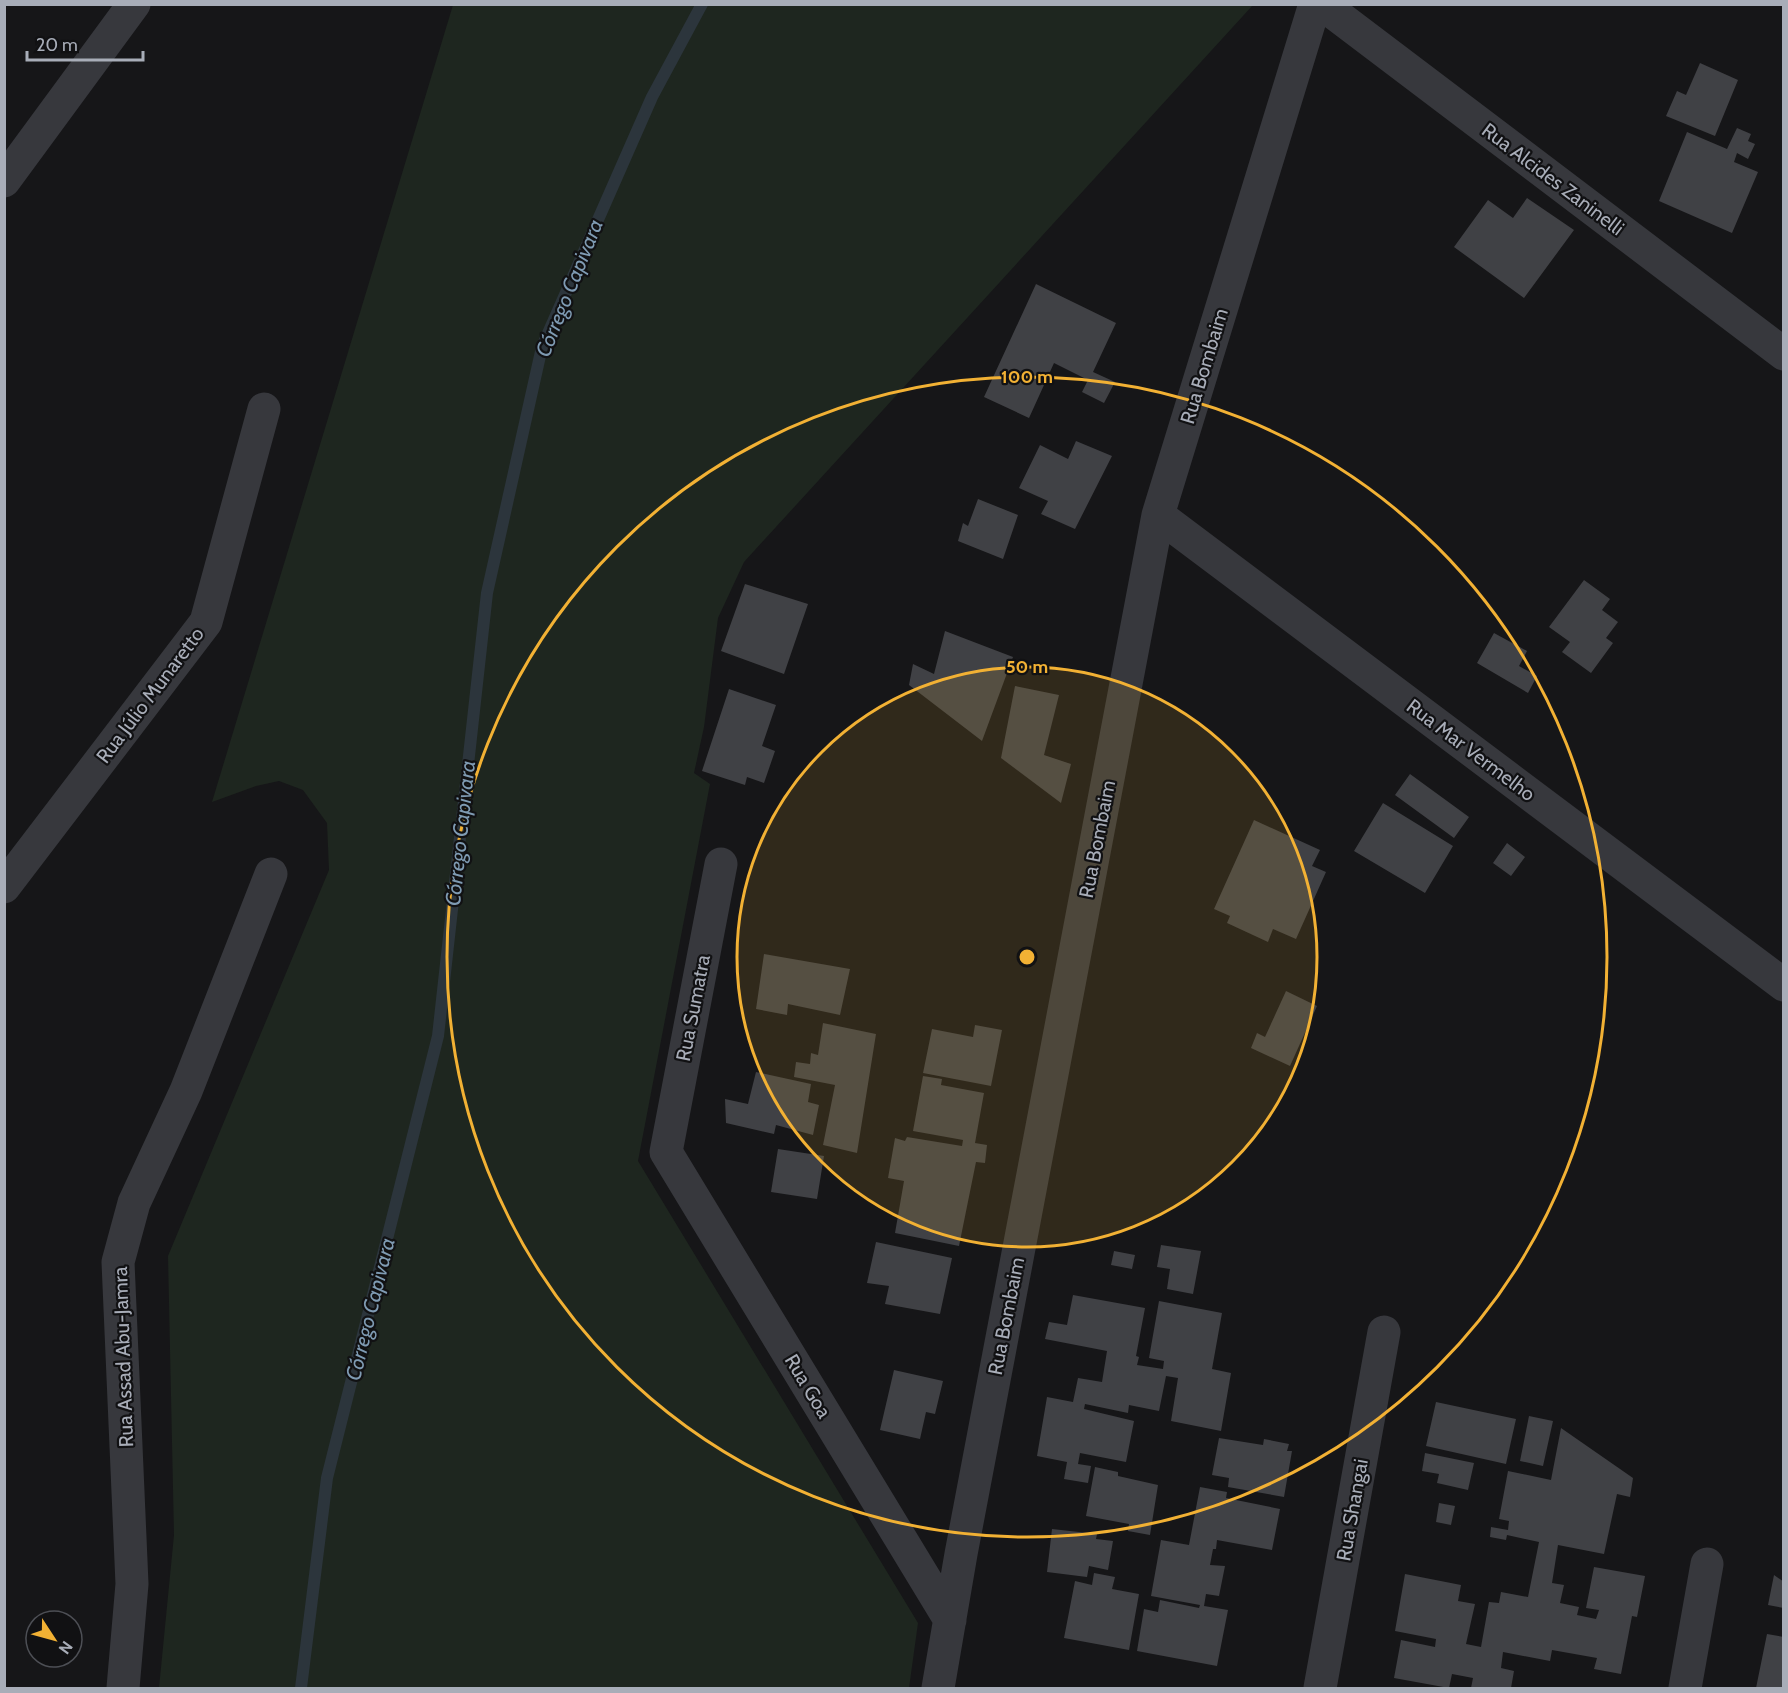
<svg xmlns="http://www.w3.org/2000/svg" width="1788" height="1693" font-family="Cabin,sans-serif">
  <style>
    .green { fill: #1e261f }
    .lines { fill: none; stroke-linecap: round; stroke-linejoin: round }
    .stream { stroke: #2c353c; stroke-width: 12 }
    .building { fill: #404145 }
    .minor { stroke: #37383d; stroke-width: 33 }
    .ring { fill: none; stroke: #f2b134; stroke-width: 3 }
    .labels { text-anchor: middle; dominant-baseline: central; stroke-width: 4.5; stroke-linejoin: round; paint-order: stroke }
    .street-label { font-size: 20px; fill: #a8adb8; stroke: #111113 }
    .water-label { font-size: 21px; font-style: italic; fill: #7f9bb3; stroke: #111113 }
    .centre { fill: #f2b134; stroke: #111113; stroke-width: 3 }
    .ring-label { font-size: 18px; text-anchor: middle; font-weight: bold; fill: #f2b134; stroke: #111113; stroke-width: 4.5; stroke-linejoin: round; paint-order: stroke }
  </style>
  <rect width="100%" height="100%" fill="#161618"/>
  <path class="green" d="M 453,5 L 1253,5 L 744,562 L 718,618 L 704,727 L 694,773 L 710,784 L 638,1161 L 918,1623 L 909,1688 L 159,1688 L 174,1535 L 168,1256 L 329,870 L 327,823 L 303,790 L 279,781 L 256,786 L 212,802 Z"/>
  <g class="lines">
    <path class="stream" d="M 301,1688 L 327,1478 L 438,1036 L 487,593 L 542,347 L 652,97 L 702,4"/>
  </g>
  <path class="building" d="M 1700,63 L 1738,80 L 1715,136 L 1666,116 L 1677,91 L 1686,95 Z
    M 1737,128 L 1751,134 L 1748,141 L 1755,144 L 1748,159 L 1737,153 L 1734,162 L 1758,172 L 1732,233 L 1659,201 L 1687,132 L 1727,149 Z
    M 1527,198 L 1574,230 L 1524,298 L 1454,247 L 1488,200 L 1513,218 Z
    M 1036,284 L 1116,323 L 1093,372 L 1115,382 L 1104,403 L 1082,392 L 1088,380 L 1054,363 L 1029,418 L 984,397 Z
    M 1076,441 L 1112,456 L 1075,529 L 1041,514 L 1048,501 L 1019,488 L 1040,445 L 1068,459 Z
    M 978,499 L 1018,515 L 1003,559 L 958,541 L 963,523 L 968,526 Z
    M 1584,580 L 1610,599 L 1602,610 L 1618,622 L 1606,638 L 1613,643 L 1591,673 L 1562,652 L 1570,642 L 1549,627 Z
    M 745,584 L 808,604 L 784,674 L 721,651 Z
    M 945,631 L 1013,657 L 982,741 L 909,685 L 913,664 L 934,674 Z
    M 1494,633 L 1527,651 L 1519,666 L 1537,676 L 1528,693 L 1477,663 Z
    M 1015,686 L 1059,695 L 1044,755 L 1071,764 L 1061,803 L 1001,758 Z
    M 729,689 L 776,705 L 762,746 L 775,751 L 764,783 L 747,777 L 745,785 L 702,771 Z
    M 1410,774 L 1469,817 L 1454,838 L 1395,795 Z
    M 1383,803 L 1453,846 L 1425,893 L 1354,851 Z
    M 1254,820 L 1320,850 L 1312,866 L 1326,872 L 1296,939 L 1273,929 L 1268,942 L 1227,923 L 1230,916 L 1214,909 Z
    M 1507,843 L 1525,857 L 1511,876 L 1493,863 Z
    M 764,954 L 850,969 L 840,1015 L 788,1004 L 787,1015 L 756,1009 Z
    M 1286,991 L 1317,1006 L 1290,1066 L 1251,1048 L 1257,1033 L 1265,1037 Z
    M 823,1023 L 876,1034 L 857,1153 L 823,1145 L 835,1085 L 794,1077 L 796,1062 L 810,1064 L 811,1053 L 818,1055 Z
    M 975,1025 L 1002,1030 L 991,1086 L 923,1073 L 932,1029 L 973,1037 Z
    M 756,1072 L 811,1084 L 808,1102 L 819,1105 L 813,1135 L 776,1125 L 774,1134 L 726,1123 L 725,1099 L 748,1104 Z
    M 923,1076 L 942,1079 L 941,1085 L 984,1093 L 975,1143 L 987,1145 L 985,1163 L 976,1162 L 959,1246 L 895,1233 L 904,1181 L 888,1178 L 895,1138 L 905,1141 L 907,1137 L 962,1146 L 963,1140 L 913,1131 Z
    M 778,1149 L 824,1156 L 817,1199 L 771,1192 Z
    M 876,1242 L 952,1258 L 940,1314 L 885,1304 L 889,1286 L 867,1283 Z
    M 1161,1245 L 1201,1251 L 1193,1294 L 1167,1289 L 1170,1269 L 1157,1267 Z
    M 1114,1251 L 1135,1255 L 1132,1269 L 1111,1265 Z
    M 1073,1295 L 1145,1308 L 1136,1356 L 1139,1357 L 1137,1365 L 1163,1369 L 1164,1361 L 1149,1358 L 1159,1301 L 1222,1313 L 1212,1369 L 1231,1373 L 1221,1431 L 1171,1421 L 1178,1378 L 1166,1376 L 1159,1411 L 1129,1405 L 1128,1413 L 1085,1404 L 1084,1409 L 1134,1421 L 1126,1462 L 1080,1453 L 1078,1464 L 1091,1466 L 1088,1483 L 1064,1479 L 1067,1462 L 1037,1456 L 1047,1397 L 1073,1402 L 1078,1378 L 1102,1382 L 1107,1351 L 1045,1339 L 1049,1322 L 1067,1325 Z
    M 894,1370 L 943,1381 L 935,1414 L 926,1412 L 920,1439 L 880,1430 Z
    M 1436,1402 L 1516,1419 L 1506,1464 L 1426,1446 Z
    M 1529,1416 L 1553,1421 L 1543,1466 L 1520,1461 Z
    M 1561,1428 L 1633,1478 L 1630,1497 L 1617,1494 L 1604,1554 L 1558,1545 L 1552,1583 L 1564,1585 L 1560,1603 L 1579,1607 L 1577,1615 L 1596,1619 L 1599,1610 L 1586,1608 L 1594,1567 L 1645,1576 L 1637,1617 L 1632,1616 L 1621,1674 L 1594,1669 L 1597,1658 L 1552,1650 L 1550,1661 L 1503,1652 L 1501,1668 L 1514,1671 L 1511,1688 L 1471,1688 L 1473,1678 L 1452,1674 L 1449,1688 L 1394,1678 L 1401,1640 L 1435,1647 L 1436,1639 L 1395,1631 L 1405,1574 L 1461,1585 L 1458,1601 L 1475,1604 L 1466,1644 L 1481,1647 L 1489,1602 L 1499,1603 L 1501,1592 L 1528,1597 L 1539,1542 L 1507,1535 L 1506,1540 L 1490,1537 L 1491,1527 L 1508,1530 L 1509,1521 L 1499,1519 L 1508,1471 L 1551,1480 Z
    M 1219,1438 L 1263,1445 L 1264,1439 L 1289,1444 L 1287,1451 L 1292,1451 L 1284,1497 L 1228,1487 L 1229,1478 L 1212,1475 Z
    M 1425,1453 L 1474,1463 L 1468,1490 L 1437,1483 L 1439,1474 L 1422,1471 Z
    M 1095,1467 L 1118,1472 L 1118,1476 L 1158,1485 L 1150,1535 L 1128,1531 L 1129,1524 L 1086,1516 Z
    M 1200,1487 L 1227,1492 L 1226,1498 L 1280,1509 L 1272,1550 L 1217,1540 L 1216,1549 L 1213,1549 L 1210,1565 L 1225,1566 L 1219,1596 L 1206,1594 L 1204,1606 L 1228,1610 L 1217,1666 L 1137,1651 L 1144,1609 L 1158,1612 L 1160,1600 L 1199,1608 L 1200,1605 L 1151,1596 L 1161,1540 L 1189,1545 Z
    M 1439,1503 L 1455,1506 L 1451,1525 L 1436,1522 Z
    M 1052,1529 L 1097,1534 L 1096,1539 L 1113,1541 L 1108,1570 L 1089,1566 L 1087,1577 L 1047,1572 Z
    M 1094,1573 L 1115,1577 L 1112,1589 L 1139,1594 L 1129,1650 L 1064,1638 L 1075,1581 L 1092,1585 Z
    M 1774,1575 L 1784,1582 L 1784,1608 L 1768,1605 Z
    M 1767,1634 L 1784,1637 L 1784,1688 L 1756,1688 Z"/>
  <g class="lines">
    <path class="minor" d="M 1322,4 L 1784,354
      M 4,181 L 134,4
      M 1158,515 L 1784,985
      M 721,864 L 666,1152 L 950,1620
      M 4,887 L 206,622 L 264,409
      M 123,1688 L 132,1584 L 118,1262 L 134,1203 L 186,1091 L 271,874
      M 938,1688 L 961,1554 L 1158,515 L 1315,4
      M 1320,1688 L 1384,1332
      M 1685,1688 L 1707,1564"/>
  </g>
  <circle cx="1027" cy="957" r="290" fill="#f2b134" fill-opacity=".12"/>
  <g class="ring">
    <circle cx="1027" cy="957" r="290"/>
    <circle cx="1027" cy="957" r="580"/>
  </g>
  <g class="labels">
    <g class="street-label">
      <text transform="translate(1553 179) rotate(37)">Rua Alcides Zaninelli</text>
      <text transform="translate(1204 366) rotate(-73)">Rua Bombaim</text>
      <text transform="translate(150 695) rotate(-53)">Rua Júlio Munaretto</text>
      <text transform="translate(1471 750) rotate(37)">Rua Mar Vermelho</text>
      <text transform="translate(1097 839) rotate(-79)">Rua Bombaim</text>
      <text transform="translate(693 1008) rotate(-79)">Rua Sumatra</text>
      <text transform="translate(1006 1316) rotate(-79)">Rua Bombaim</text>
      <text transform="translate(123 1357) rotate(-92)">Rua Assad Abu-Jamra</text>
      <text transform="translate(808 1386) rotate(59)">Rua Goa</text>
      <text transform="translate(1352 1510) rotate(-80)">Rua Shangai</text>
    </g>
    <g class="water-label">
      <text transform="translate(569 288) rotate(-68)">Córrego Capivara</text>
      <text transform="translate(460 833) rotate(-84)">Córrego Capivara</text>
      <text transform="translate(370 1309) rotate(-76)">Córrego Capivara</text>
    </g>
  </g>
  <circle cx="1027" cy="957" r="9" class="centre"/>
  <g class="ring-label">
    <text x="1027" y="383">100 m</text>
    <text x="1027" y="673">50 m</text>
  </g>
  <rect width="1788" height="1693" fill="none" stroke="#a8adb8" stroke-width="12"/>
  <g transform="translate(54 1639) rotate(126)"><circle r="28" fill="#111113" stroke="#4d4f55" stroke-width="1.5"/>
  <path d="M0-4.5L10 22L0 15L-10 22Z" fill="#f2b134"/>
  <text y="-9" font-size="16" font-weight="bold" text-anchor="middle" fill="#a8adb8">N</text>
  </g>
  <path d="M27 51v9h116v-9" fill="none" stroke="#a8adb8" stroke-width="3"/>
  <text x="36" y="51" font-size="18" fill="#a8adb8" stroke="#111113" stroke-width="4.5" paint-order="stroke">20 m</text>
</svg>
